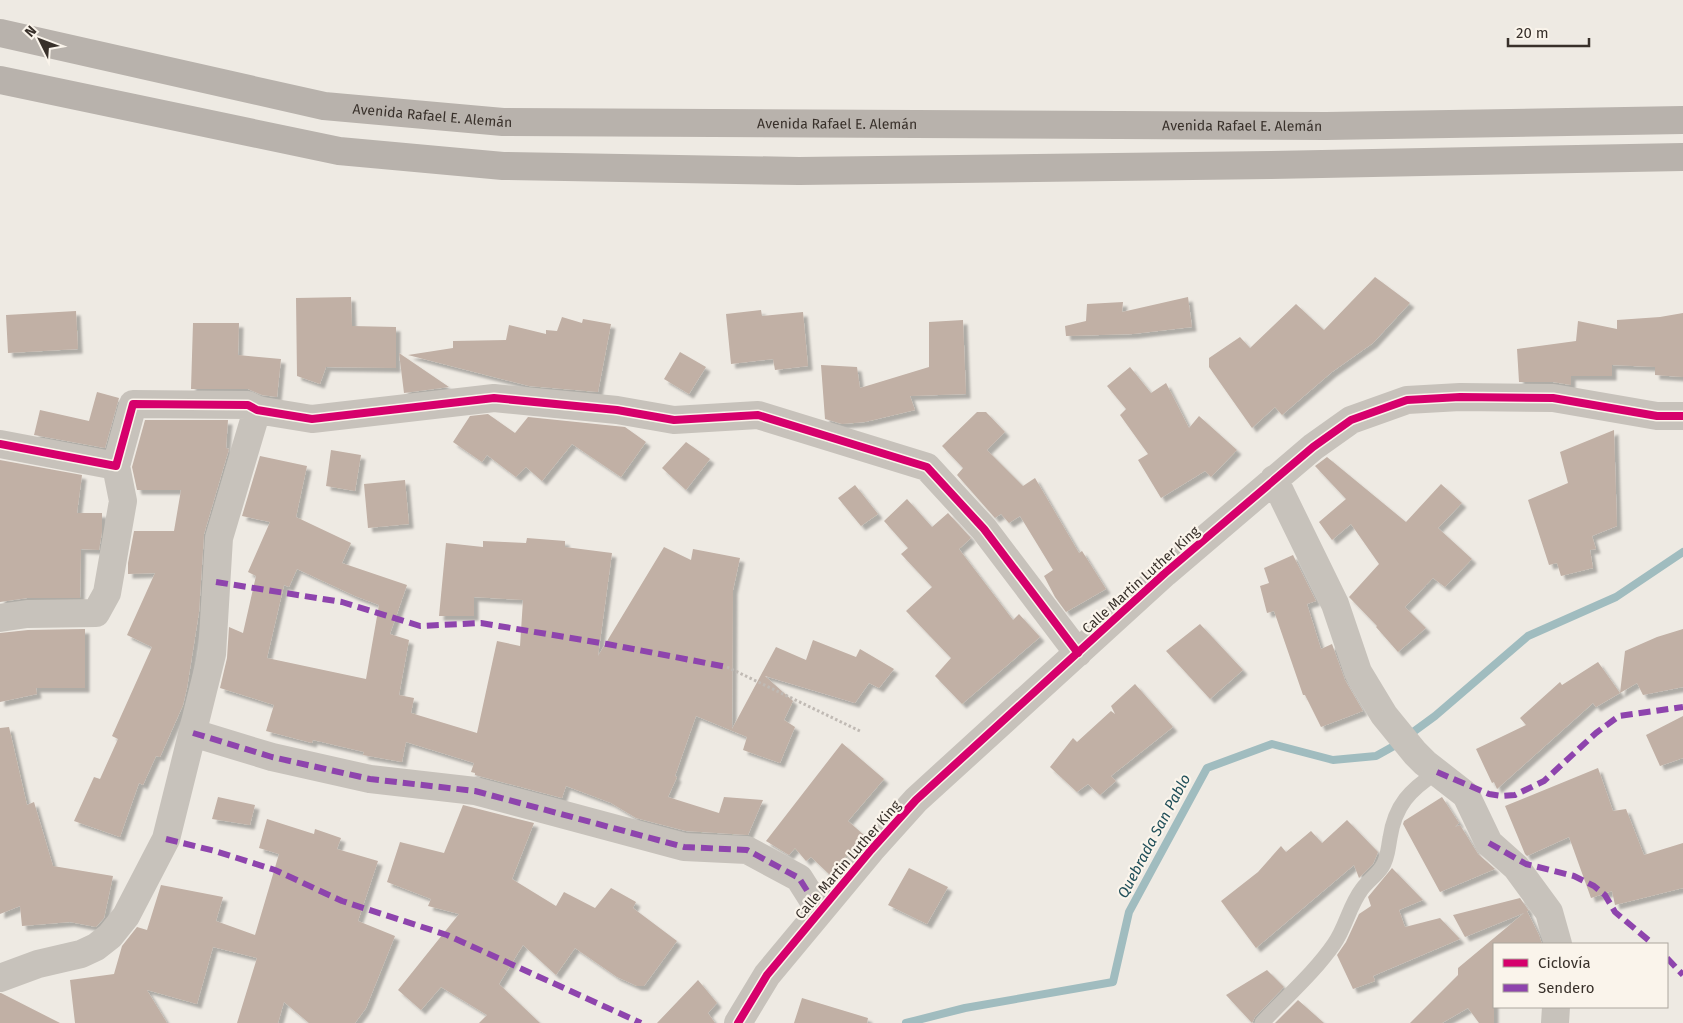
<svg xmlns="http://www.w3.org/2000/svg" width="1683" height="1023" font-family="'Fira Sans',sans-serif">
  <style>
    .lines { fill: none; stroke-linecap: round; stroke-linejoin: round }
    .stream { stroke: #a0bcbf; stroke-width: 8 }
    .building { fill: #c1b0a5; fill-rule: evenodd; filter: url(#shadow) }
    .path { stroke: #c0bab4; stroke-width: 3; stroke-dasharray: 2.5 2.5; stroke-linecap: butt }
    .service { stroke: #c7c2bb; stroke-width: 15 }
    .minor { stroke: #c7c2bb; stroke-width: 28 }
    .secondary { stroke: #b8b2ac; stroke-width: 28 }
    .quiet { stroke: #8e44ad; stroke-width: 6; stroke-dasharray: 12 6; stroke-linecap: butt }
    .cycleway-casing { stroke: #faf4eb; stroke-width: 11 }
    .cycleway { stroke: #d6006c; stroke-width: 8 }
    .labels { text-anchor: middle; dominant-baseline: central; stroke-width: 4.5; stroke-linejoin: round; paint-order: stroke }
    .street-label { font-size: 14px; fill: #38302a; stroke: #faf4eb }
    .water-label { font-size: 15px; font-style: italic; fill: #204f59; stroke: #faf4eb }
  </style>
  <defs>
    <filter id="shadow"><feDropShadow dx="4.5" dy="4.5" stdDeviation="1" flood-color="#0004"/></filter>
  </defs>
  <rect width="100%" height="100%" fill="#eeeae3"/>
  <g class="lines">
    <path class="stream" d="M 906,1023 L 965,1008 L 1113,982 L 1129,912 L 1207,768 L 1272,744 L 1333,760 L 1376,756 L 1394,746 L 1435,716 L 1528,636 L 1616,597 L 1683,552"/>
  </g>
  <path class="building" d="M 1375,277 L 1410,303 L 1373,343 L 1332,372 L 1282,415 L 1275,407 L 1252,428 L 1209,367 L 1209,358 L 1240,337 L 1250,348 L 1296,304 L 1324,330 Z
    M 351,297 L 352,326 L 396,327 L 396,368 L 326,367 L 320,384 L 297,376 L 296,298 Z
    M 1188,297 L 1192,327 L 1133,334 L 1066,336 L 1065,326 L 1086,321 L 1087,304 L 1123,302 L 1122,312 Z
    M 761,310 L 762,316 L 803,312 L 808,366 L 775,370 L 773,359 L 731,364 L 726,314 Z
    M 76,311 L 78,349 L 8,353 L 6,315 Z
    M 1683,313 L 1683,377 L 1655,375 L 1655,367 L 1612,365 L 1612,376 L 1571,376 L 1571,385 L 1553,382 L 1519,382 L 1517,349 L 1576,341 L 1578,321 L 1617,329 L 1617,320 L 1660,317 Z
    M 562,317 L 582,323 L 583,319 L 611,324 L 598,392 L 529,386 L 408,355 L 453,348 L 453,341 L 506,340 L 509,325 L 546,334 L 546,330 L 557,331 Z
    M 963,320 L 966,394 L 910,396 L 915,410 L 865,422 L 842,424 L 825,419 L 821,365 L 857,367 L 860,388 L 929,367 L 929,322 Z
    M 193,323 L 239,323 L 238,355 L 281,359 L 277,397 L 262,395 L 248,389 L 191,389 Z
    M 680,352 L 706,367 L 689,394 L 664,379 Z
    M 399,353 L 449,387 L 404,393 Z
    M 1130,367 L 1151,393 L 1166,383 L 1189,428 L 1199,416 L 1237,450 L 1211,477 L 1205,471 L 1161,498 L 1138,460 L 1148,454 L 1120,415 L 1126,409 L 1107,386 Z
    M 97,392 L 119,398 L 105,448 L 34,435 L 40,410 L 89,421 Z
    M 977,412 L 986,412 L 1005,432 L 987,450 L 1023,486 L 1035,478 L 1079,553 L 1082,551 L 1106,589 L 1066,612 L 1055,597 L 1044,576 L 1053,570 L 1020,516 L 1009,523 L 1001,514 L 995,518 L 957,475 L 963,468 L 942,446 Z
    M 488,414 L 515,433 L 528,417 L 625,427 L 646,442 L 621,477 L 572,444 L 542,481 L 526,467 L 516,477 L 487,455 L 482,462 L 453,442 L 470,416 Z
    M 145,420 L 228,420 L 226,448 L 229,449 L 204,534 L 199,612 L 187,688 L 183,705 L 160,757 L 156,756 L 143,785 L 139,783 L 120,837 L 74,821 L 94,777 L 100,779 L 118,739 L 112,736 L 152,647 L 127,635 L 155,573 L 128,574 L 128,563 L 134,531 L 174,531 L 181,490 L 137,490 L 132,467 Z
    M 1614,430 L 1617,526 L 1592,536 L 1596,549 L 1590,550 L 1593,568 L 1561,576 L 1557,563 L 1549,565 L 1528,500 L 1568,483 L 1560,452 Z
    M 686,442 L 710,459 L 686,490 L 662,468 Z
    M 331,450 L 361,455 L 355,491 L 326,486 Z
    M 260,456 L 307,466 L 296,517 L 351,543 L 342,563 L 407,585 L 390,634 L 409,640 L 399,695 L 414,698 L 411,713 L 477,733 L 497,641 L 520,646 L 523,600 L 474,597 L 474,616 L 439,616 L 446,543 L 483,547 L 483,541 L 526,543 L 527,538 L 565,541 L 565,547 L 612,553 L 598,656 L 664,547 L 691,560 L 693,549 L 740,558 L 733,590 L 732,729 L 776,647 L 806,660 L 813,640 L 856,657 L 860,649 L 894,669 L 879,688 L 869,683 L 855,703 L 765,676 L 793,701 L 784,720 L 795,727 L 780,763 L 743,750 L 747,737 L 696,716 L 675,776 L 677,777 L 668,797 L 719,813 L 724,797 L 763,800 L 748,835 L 686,831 L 636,818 L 611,803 L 566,786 L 562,798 L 475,775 L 475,773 L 471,772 L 474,763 L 406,742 L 402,762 L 363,755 L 364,752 L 313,740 L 312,743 L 266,731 L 274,705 L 220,688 L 227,658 L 229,627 L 243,633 L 256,576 L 248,572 L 270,522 L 242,516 ZM 297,569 L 355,596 L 379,605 L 366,679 L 267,658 L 284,585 L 289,587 Z
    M 1327,457 L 1406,522 L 1441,484 L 1462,503 L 1438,528 L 1472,559 L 1445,587 L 1433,578 L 1405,607 L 1426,628 L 1398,652 L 1376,627 L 1377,626 L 1349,597 L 1379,564 L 1351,524 L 1332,540 L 1319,522 L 1346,499 L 1315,466 Z
    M 0,460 L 82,475 L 77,513 L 102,513 L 102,532 L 99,550 L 81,549 L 80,598 L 27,598 L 0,602 Z
    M 405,480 L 409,524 L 368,528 L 364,484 Z
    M 855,485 L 878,514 L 861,526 L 838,498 Z
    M 907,499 L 932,527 L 948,513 L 971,538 L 959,549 L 1013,620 L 1019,614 L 1040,637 L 962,704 L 935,676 L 951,658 L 906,611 L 932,587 L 901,554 L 908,548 L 884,521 Z
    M 1293,555 L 1316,601 L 1307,604 L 1321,649 L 1332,644 L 1345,680 L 1363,711 L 1321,727 L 1305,695 L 1303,695 L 1274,611 L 1267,613 L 1260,586 L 1269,583 L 1264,568 Z
    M 1200,624 L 1243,670 L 1210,699 L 1166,651 Z
    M 85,629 L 85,688 L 36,688 L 37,694 L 0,702 L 0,633 L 28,630 Z
    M 1683,629 L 1683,687 L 1643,695 L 1637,683 L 1620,693 L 1625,651 L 1657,637 Z
    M 1598,662 L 1620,693 L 1596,707 L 1593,703 L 1497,789 L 1494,782 L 1492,783 L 1476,749 L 1526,725 L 1520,718 L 1560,682 L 1562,685 Z
    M 1135,684 L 1173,727 L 1111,776 L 1116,781 L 1100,795 L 1088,784 L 1077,792 L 1050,767 L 1073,738 L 1077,742 L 1111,711 L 1115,714 L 1111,706 Z
    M 1683,716 L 1683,758 L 1660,766 L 1646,735 Z
    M 9,727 L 27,805 L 34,802 L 53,866 L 113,876 L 104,918 L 96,927 L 70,922 L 22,926 L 20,906 L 0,914 L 0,728 Z
    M 842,743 L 884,779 L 848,821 L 864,835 L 830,875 L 811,857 L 806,861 L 795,848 L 789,855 L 766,841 Z
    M 1598,768 L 1613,811 L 1626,809 L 1644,855 L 1683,843 L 1683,888 L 1615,905 L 1612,891 L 1591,898 L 1569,837 L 1527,856 L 1525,854 L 1505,806 Z
    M 218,797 L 255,805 L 250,825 L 212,819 Z
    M 1442,797 L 1459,823 L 1455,827 L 1460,825 L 1478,854 L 1495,869 L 1440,892 L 1403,824 L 1404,821 Z
    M 463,805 L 534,823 L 512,879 L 556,906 L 564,892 L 595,908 L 611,888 L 636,902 L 633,908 L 677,941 L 644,986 L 637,986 L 617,977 L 575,948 L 556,975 L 523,945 L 499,984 L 540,1023 L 479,1023 L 487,1015 L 441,987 L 421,1010 L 398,990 L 459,914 L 428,906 L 431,899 L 387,882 L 400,842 L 444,853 Z
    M 267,819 L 314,834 L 315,829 L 341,838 L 337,849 L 378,861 L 358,921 L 395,936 L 366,1008 L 355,1023 L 309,1023 L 284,1002 L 278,1023 L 237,1023 L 257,958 L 213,947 L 197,1004 L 147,990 L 167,1023 L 75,1023 L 70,980 L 114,974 L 122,946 L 137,927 L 147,930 L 161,885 L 223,897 L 216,921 L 255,935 L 279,854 L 259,848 Z
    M 1347,820 L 1378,852 L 1373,864 L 1359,878 L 1354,865 L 1256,948 L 1221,901 L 1258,872 L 1281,846 L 1286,852 L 1311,831 L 1322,843 Z
    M 909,868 L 948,887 L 927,924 L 888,905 Z
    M 1392,868 L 1423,900 L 1399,910 L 1405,927 L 1440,918 L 1460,939 L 1373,976 L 1375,981 L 1353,989 L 1337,955 L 1346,942 L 1359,914 L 1371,906 L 1368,897 Z
    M 1520,898 L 1529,911 L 1527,911 L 1539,935 L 1542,944 L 1494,944 L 1494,1023 L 1479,1023 L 1468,1008 L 1442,1023 L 1410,1023 L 1458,975 L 1458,968 L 1524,913 L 1465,937 L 1453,915 Z
    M 1267,970 L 1284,987 L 1255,1017 L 1252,1023 L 1226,995 Z
    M 698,980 L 717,1003 L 708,1013 L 715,1023 L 657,1023 Z
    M 0,993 L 1,993 L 60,1023 L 0,1023 Z
    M 802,998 L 868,1018 L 867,1023 L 794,1023 Z
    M 1298,1000 L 1324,1023 L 1275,1023 Z"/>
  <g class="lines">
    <path class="path" d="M 727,667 L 862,732"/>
    <path class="service" d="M 1262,1023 C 1286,997 1314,973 1334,944 C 1346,927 1349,906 1362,889 C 1368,881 1377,875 1382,867 C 1388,858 1388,848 1390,838 C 1395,805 1410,790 1437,772"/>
    <path class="minor" d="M 0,444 L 116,466 L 133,404 L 248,405 L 257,410 L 312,419 L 494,398 L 617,410 L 674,420 L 758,415 L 927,467 L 984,529 L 1078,653
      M 1274,479 L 1335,604 L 1358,672 L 1384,715 L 1415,753 L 1425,763 L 1466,795 L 1489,843 L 1516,867 L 1549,912 L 1558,944
      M 0,618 L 27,614 L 96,613 L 107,593 L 123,501 L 116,466
      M 193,733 L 272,757 L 370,779 L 475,791 L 684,847 L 747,850 L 799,878 L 820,911
      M 0,978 L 38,964 L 81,954 L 96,947 L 110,936 L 126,916 L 166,839 L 212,654 L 219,538 L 257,410
      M 738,1023 L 767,975 L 871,850 L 916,800 L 1165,573 L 1313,447 L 1351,420 L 1407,400 L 1460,397 L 1553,398 L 1657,416 L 1683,416
      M 1555,1023 L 1556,1007"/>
    <g class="secondary">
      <path id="s1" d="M 0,33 L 324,106 L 503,122 L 1326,126 L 1683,120"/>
      <path d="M 0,80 L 339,151 L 503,166 L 799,171 L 1271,165 L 1683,157"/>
    </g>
    <path class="quiet" d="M 216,582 L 342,602 L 420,626 L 481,623 L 607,644 L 727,667
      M 193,733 L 272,757 L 370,779 L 475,791 L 684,847 L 747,850 L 799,878 L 820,911
      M 1437,772 L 1489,794 L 1502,796 L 1515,795 L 1544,781 L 1596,733 L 1619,716 L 1683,707
      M 166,839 L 215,851 L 275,870 L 342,901 L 447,935 L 641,1023
      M 1489,843 L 1526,864 L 1574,876 L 1594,886 L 1605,895 L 1615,912 L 1653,944
      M 1667,958 L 1683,975"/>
    <g class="cycleway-casing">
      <path id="cycleway" d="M 0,444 L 116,466 L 133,404 L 248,405 L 257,410 L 312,419 L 494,398 L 617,410 L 674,420 L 758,415 L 927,467 L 984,529 L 1078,653
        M 738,1023 L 767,975 L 871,850 L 916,800 L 1165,573 L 1313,447 L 1351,420 L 1407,400 L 1460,397 L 1553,398 L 1657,416 L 1683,416"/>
    </g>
    <use href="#cycleway" class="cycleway"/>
  </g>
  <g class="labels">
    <g class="street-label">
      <text stroke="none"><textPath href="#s1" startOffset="441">Avenida Rafael E. Alemán</textPath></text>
      <text stroke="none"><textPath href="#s1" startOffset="846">Avenida Rafael E. Alemán</textPath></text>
      <text stroke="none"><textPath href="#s1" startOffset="1251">Avenida Rafael E. Alemán</textPath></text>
      <text transform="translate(1141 580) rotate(-42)">Calle Martin Luther King</text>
      <text transform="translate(848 860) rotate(-49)">Calle Martin Luther King</text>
    </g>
    <g class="water-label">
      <text transform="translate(1154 836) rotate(-62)">Quebrada San Pablo</text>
    </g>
  </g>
  <rect x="1493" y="943" width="175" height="65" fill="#faf4eb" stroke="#aca69e"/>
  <rect x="1503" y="959" width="25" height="8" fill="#d6006c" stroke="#aca69e"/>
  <text x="1538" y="968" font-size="15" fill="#38302a">Ciclovía</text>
  <rect x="1503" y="984" width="25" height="8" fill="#8e44ad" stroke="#aca69e"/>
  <text x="1538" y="993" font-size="15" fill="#38302a">Sendero</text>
  <g transform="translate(40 40) rotate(312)" stroke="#faf4eb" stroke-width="4" paint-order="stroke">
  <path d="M0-4L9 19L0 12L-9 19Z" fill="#38302a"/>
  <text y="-8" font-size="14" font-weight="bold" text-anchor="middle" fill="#38302a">N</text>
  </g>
  <path d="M1508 38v8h81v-8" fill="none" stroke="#38302a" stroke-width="2.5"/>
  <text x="1516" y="38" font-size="15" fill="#38302a" stroke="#faf4eb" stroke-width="4" paint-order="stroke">20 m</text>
</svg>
